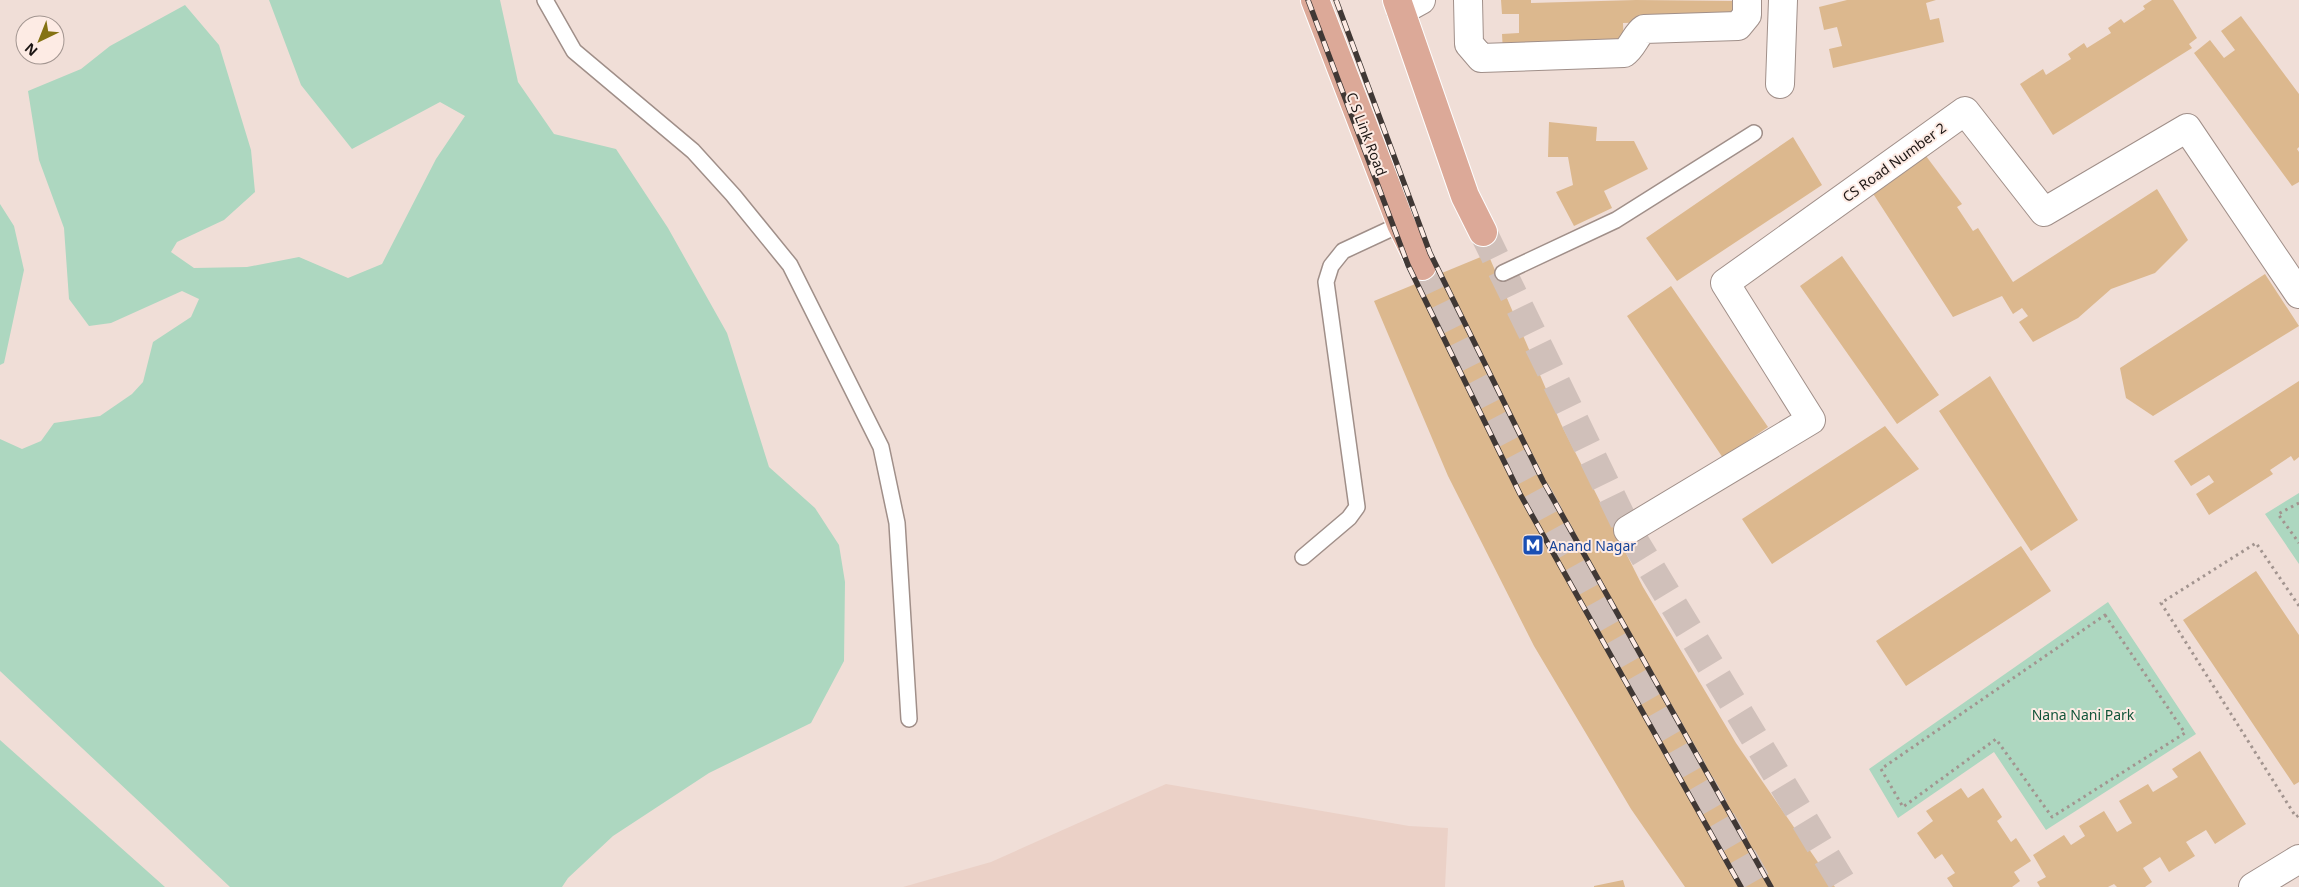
<svg xmlns="http://www.w3.org/2000/svg" width="2299" height="887" font-family="'Noto Sans',sans-serif">
  <style>
    .built { fill: #ebd1c7 }
    .green { fill: #add7c0 }
    .building { fill: #dcb88e }
    .lines { fill: none; stroke-linecap: round; stroke-linejoin: round }
    .primary-tunnel { stroke: #d0c0ba; stroke-width: 28; stroke-dasharray: 28 14; stroke-linecap: butt }
    .service-casing { stroke: #a08f89; stroke-width: 18 }
    .minor-casing { stroke: #a08f89; stroke-width: 30 }
    .primary-casing { stroke: #fff; stroke-width: 30 }
    .path { stroke: #a2948f; stroke-width: 3; stroke-dasharray: 2.5 4; stroke-linecap: butt }
    .service { stroke: #fff; stroke-width: 15 }
    .minor { stroke: #fff; stroke-width: 28 }
    .primary { stroke: #dca998; stroke-width: 28 }
    .rail-casing { stroke: #403835; stroke-width: 5.5 }
    .rail { stroke: #fdebe4; stroke-width: 4; stroke-dasharray: 11; stroke-linecap: butt }
    .labels { text-anchor: middle; dominant-baseline: central; stroke-width: 4; stroke-linejoin: round; paint-order: stroke }
    .street-label { font-size: 14px; fill: #1c1614; stroke: #fdebe4 }
    .transit-label { font-size: 14px; fill: #164399; stroke: #fdebe4; text-anchor: start }
    .park-label { font-size: 14px; fill: #115439; stroke: #fdebe4 }
  </style>
  <rect width="100%" height="100%" fill="#f0ded7"/>
  <path class="built" d="M 1166,784 L 1409,826 L 1448,828 L 1445,887 L 903,887 L 991,862 Z"/>
  <path class="green" d="M 269,0 L 500,0 L 518,82 L 554,134 L 616,149 L 668,228 L 727,333 L 769,467 L 815,508 L 839,545 L 845,582 L 844,661 L 811,723 L 709,773 L 613,836 L 568,878 L 562,887 L 230,887 L 0,671 L 0,439 L 22,449 L 41,441 L 54,423 L 100,416 L 132,394 L 143,382 L 153,342 L 191,317 L 199,299 L 182,291 L 111,323 L 89,326 L 69,299 L 64,228 L 39,160 L 28,91 L 81,69 L 110,46 L 185,5 L 219,45 L 251,150 L 255,192 L 224,220 L 177,242 L 171,252 L 194,268 L 247,267 L 299,257 L 348,278 L 382,264 L 436,159 L 465,116 L 440,102 L 352,149 L 301,85 Z
    M 0,204 L 14,226 L 24,270 L 4,363 L 0,365 Z
    M 2299,493 L 2299,564 L 2265,514 Z
    M 2108,602 L 2196,734 L 2046,830 L 1994,752 L 1898,818 L 1869,769 Z
    M 0,740 L 165,887 L 0,887 Z"/>
  <path class="building" d="M 1501,0 L 1531,0 L 1531,3 L 1636,0 L 1735,1 L 1736,20 L 1623,23 L 1624,48 L 1503,52 L 1502,34 L 1519,33 L 1519,14 L 1502,14 Z
    M 1847,0 L 1936,0 L 1926,3 L 1930,20 L 1939,18 L 1944,42 L 1833,68 L 1829,49 L 1842,46 L 1837,27 L 1824,30 L 1819,7 Z
    M 2152,0 L 2173,0 L 2197,38 L 2189,44 L 2192,48 L 2053,135 L 2020,84 L 2043,69 L 2046,75 L 2071,59 L 2068,54 L 2084,43 L 2087,48 L 2111,33 L 2108,28 L 2121,19 L 2124,23 L 2145,9 L 2143,6 Z
    M 2241,16 L 2299,94 L 2299,147 L 2297,149 L 2299,152 L 2299,182 L 2292,186 L 2194,53 L 2210,40 L 2224,58 L 2235,50 L 2221,31 Z
    M 1549,122 L 1597,127 L 1596,141 L 1634,141 L 1648,169 L 1604,191 L 1612,208 L 1574,226 L 1556,192 L 1573,185 L 1568,157 L 1548,157 Z
    M 1793,137 L 1822,185 L 1677,281 L 1646,238 Z
    M 1926,156 L 1962,204 L 1957,207 L 1973,231 L 1978,228 L 2013,282 L 2157,189 L 2188,240 L 2155,273 L 2111,289 L 2078,318 L 2033,342 L 2019,322 L 2028,316 L 2022,308 L 2013,314 L 2002,296 L 1953,317 L 1872,192 Z
    M 1488,254 L 1561,424 L 1643,587 L 1736,743 L 1835,887 L 1685,887 L 1631,809 L 1534,646 L 1448,476 L 1374,301 Z
    M 1842,256 L 1939,395 L 1897,424 L 1800,286 Z
    M 2265,274 L 2299,326 L 2153,416 L 2126,398 L 2120,368 Z
    M 1671,286 L 1768,427 L 1723,458 L 1627,316 Z
    M 1990,376 L 2078,520 L 2031,551 L 1939,411 Z
    M 2299,381 L 2299,457 L 2294,461 L 2291,456 L 2270,470 L 2273,474 L 2209,515 L 2196,494 L 2214,482 L 2209,475 L 2191,486 L 2174,461 Z
    M 1885,426 L 1919,469 L 1772,564 L 1742,519 Z
    M 2021,546 L 2051,591 L 1906,686 L 1876,641 Z
    M 2256,571 L 2299,635 L 2299,782 L 2294,785 L 2183,620 Z
    M 2200,751 L 2246,824 L 2215,844 L 2206,830 L 2186,842 L 2195,856 L 2169,872 L 2160,857 L 2143,868 L 2152,882 L 2145,887 L 2117,887 L 2114,884 L 2108,887 L 2040,887 L 2037,882 L 2046,877 L 2033,855 L 2064,835 L 2071,845 L 2085,836 L 2079,826 L 2104,811 L 2117,832 L 2132,823 L 2119,801 L 2148,784 L 2153,792 L 2178,777 L 2172,769 Z
    M 1961,788 L 1968,798 L 1983,788 L 2002,817 L 1997,821 L 2011,842 L 2016,838 L 2031,861 L 2014,872 L 2020,881 L 2012,887 L 1953,887 L 1947,878 L 1955,873 L 1942,854 L 1935,859 L 1917,833 L 1933,821 L 1926,811 Z
    M 1623,880 L 1625,887 L 1594,887 L 1594,886 Z"/>
  <g class="lines">
    <path class="primary-tunnel" d="M 1483,232 L 1628,530 L 1845,887
      M 1422,266 C 1523,479 1643,682 1760,887"/>
    <g class="service-casing">
      <path id="service" d="M 545,0 L 574,51 L 693,151 L 733,195 L 790,265 L 881,447 L 897,523 L 909,719
        M 1503,273 L 1616,220 L 1754,133
        M 1303,557 L 1349,518 L 1357,507 L 1326,282 L 1331,266 L 1343,251 L 1401,224"/>
    </g>
    <g class="minor-casing">
      <path id="minor" d="M 1468,0 L 1469,44 L 1481,58 L 1624,53 C 1633,47 1636,34 1644,29 L 1738,26 L 1747,15 L 1747,0
        M 1401,11 L 1421,0
        M 1780,84 L 1783,0
        M 1628,530 L 1811,420 L 1725,283 L 1965,111 L 2044,212 L 2187,128 L 2299,294
        M 2253,887 L 2299,859"/>
    </g>
    <g class="primary-casing">
      <path id="primary" d="M 1315,0 L 1401,224 L 1422,266
        M 1397,0 L 1465,196 L 1483,232"/>
    </g>
    <path class="path" d="M 2299,503 L 2278,514 L 2299,543
      M 2299,606 L 2256,543 L 2161,603 L 2296,817 L 2299,815
      M 2105,615 L 2185,733 L 2052,817 L 1996,739 L 1903,807 L 1881,769 Z"/>
    <use href="#service" class="service"/>
    <use href="#minor" class="minor"/>
    <use href="#primary" class="primary"/>
    <g class="rail-casing">
      <path id="rail" d="M 1308,0 L 1408,265 L 1520,494 L 1741,887
        M 1336,0 L 1430,253 L 1543,481 L 1771,887"/>
    </g>
    <use href="#rail" class="rail"/>
  </g>
  <defs>
    <g id="metro-square" transform="scale(1.125)"><rect x="-9" y="-9" width="18" height="18" rx="4" fill="#1a4fb4" stroke="#fdebe4"/><path d="M-5.5 5V-5H-3L0 0L3-5H5.5V5H3V-.5L0 4L-3-.5V5Z" fill="#fff"/></g>
  </defs>
  <g fill-rule="evenodd">
    <use href="#metro-square" x="1533" y="545"/>
  </g>
  <g class="labels">
    <g class="street-label">
      <text transform="translate(1367 134) rotate(69)">C S Link Road</text>
      <text transform="translate(1894 162) rotate(-36)">CS Road Number 2</text>
    </g>
    <g class="transit-label">
      <text x="1549" y="545">Anand Nagar</text>
    </g>
    <g class="park-label">
      <text x="2083" y="714">Nana Nani Park</text>
    </g>
  </g>
  <g transform="translate(40 40) rotate(223)"><circle r="24" fill="#fdebe4" stroke="#a39691"/>
  <path d="M0-4L9 19L0 12L-9 19Z" fill="#847213"/>
  <text y="-8" font-size="14" font-weight="bold" text-anchor="middle" fill="#1c1614">N</text>
  </g>
</svg>
